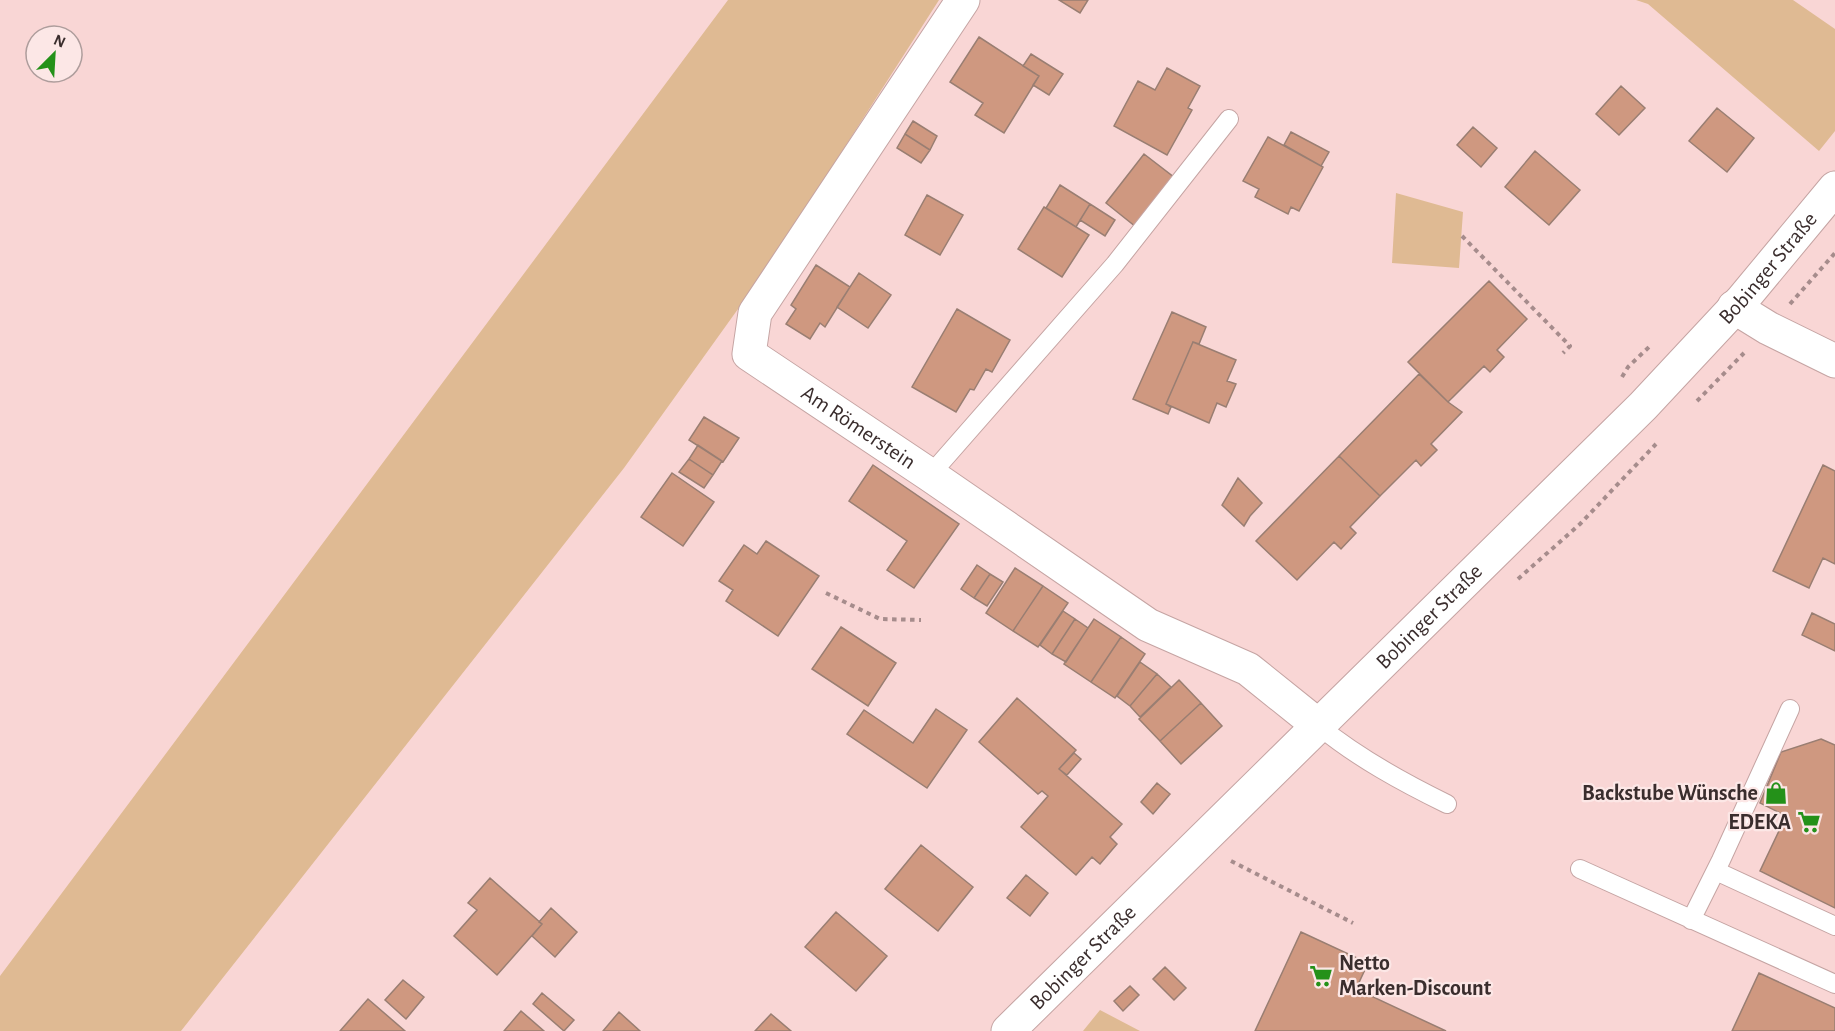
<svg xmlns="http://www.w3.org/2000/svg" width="1835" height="1031" font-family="'Alegreya Sans',sans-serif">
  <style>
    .green { fill: #dfba93 }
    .building { fill: #cf9880; stroke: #997e72; stroke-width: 1.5 }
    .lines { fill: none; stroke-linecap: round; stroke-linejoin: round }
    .service-casing { stroke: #c5a4a3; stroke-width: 20 }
    .minor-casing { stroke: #c5a4a3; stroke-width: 35 }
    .secondary-casing { stroke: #c5a4a3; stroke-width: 35 }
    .path { stroke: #a68c8c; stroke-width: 4; stroke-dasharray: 4.5 4.5; stroke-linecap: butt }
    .service { stroke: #fff; stroke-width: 18 }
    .minor { stroke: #fff; stroke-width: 33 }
    .secondary { stroke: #fff; stroke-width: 33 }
    .labels { text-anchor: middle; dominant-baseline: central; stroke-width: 4.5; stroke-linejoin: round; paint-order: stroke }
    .street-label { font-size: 22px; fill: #3a2d2d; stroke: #fce7e6 }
    .poi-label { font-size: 22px; font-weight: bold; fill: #3a2d2d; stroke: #fce7e6; text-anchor: end }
  </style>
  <rect width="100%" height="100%" fill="#f9d6d5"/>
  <path class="green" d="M 728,0 L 939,0 L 766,270 L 624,468 L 181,1031 L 0,1031 L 0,976 Z
    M 1636,0 L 1793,0 L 1835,29 L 1835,131 L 1819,151 L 1648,4 Z
    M 1396,193 L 1463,212 L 1459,268 L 1392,263 Z
    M 1100,1010 L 1140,1031 L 1083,1031 Z"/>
  <path class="building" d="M 1059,0 L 1088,0 L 1080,13 Z
    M 979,37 L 1039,76 L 1004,133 L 975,115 L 983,103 L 950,82 Z
    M 1031,54 L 1063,74 L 1049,95 L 1033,85 L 1039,76 L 1023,66 Z
    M 1167,68 L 1200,86 L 1188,108 L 1192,110 L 1167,155 L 1114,126 L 1138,81 L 1155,90 Z
    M 1621,86 L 1645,108 L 1619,135 L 1596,114 Z
    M 1717,108 L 1754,138 L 1727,172 L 1689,141 Z
    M 913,121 L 937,136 L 930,150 L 905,134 Z
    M 1473,127 L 1497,148 L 1481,167 L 1457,145 Z
    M 1291,132 L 1329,152 L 1321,166 L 1284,145 Z
    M 905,134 L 930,150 L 921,163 L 897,148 Z
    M 1268,137 L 1323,167 L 1299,211 L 1291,207 L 1288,214 L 1255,197 L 1259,189 L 1243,181 Z
    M 1535,151 L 1580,190 L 1549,225 L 1505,187 Z
    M 1144,154 L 1175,178 L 1136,227 L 1106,203 Z
    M 1060,185 L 1090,204 L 1076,227 L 1046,208 Z
    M 927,195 L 963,215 L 940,255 L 905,235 Z
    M 1090,204 L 1115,220 L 1105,236 L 1080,220 Z
    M 1044,207 L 1089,235 L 1062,277 L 1018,249 Z
    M 816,265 L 850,287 L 825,327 L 820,323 L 810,339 L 786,324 L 796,309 L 791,305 Z
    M 859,273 L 891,295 L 868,328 L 837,307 Z
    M 1489,281 L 1527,319 L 1497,350 L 1504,357 L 1490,372 L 1484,366 L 1448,402 L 1408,362 Z
    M 957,309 L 1010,340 L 992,372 L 986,369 L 974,390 L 970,389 L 956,412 L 912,387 Z
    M 1172,312 L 1206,327 L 1199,344 L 1193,342 L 1166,404 L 1171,407 L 1168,414 L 1133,399 Z
    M 1193,342 L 1236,360 L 1227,381 L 1236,384 L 1226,407 L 1217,403 L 1209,423 L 1166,404 Z
    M 1419,374 L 1448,402 L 1462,412 L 1431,444 L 1437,450 L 1421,466 L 1416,460 L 1380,496 L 1339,456 Z
    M 704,417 L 739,438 L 723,462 L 689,440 Z
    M 698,445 L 722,461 L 713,475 L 689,459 Z
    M 1339,456 L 1380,496 L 1350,527 L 1356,533 L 1341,549 L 1334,542 L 1297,580 L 1256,541 Z
    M 689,459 L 713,475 L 704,488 L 679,472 Z
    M 873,465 L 959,524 L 914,588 L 887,570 L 907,541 L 849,501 Z
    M 1823,465 L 1835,471 L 1835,564 L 1823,558 L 1809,588 L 1773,571 Z
    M 672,473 L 714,502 L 683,546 L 641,517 Z
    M 1238,478 L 1262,503 L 1250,516 L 1244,526 L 1222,505 Z
    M 766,541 L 819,576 L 778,636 L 726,601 L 733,590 L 719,581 L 744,545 L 757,554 Z
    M 977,565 L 990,574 L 974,598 L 961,589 Z
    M 1015,568 L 1043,586 L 1013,631 L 986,613 Z
    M 990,574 L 1003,582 L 987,606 L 974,598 Z
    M 1043,586 L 1068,603 L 1038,647 L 1013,631 Z
    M 1063,611 L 1075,619 L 1052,654 L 1040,645 Z
    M 1812,613 L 1835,624 L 1835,651 L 1802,635 Z
    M 1075,619 L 1088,628 L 1066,662 L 1052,654 Z
    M 1094,619 L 1121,637 L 1091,682 L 1064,664 Z
    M 841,627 L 896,663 L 868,706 L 812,669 Z
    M 1121,637 L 1145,654 L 1115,698 L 1091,682 Z
    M 1140,662 L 1157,674 L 1130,706 L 1117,696 Z
    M 1157,674 L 1171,687 L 1140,717 L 1130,706 Z
    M 1179,680 L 1201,703 L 1160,741 L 1139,719 Z
    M 1017,698 L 1076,750 L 1059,769 L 1122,824 L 1110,837 L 1117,844 L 1100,864 L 1092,857 L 1076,875 L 1021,827 L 1048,796 L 1042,791 L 1038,794 L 979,742 Z
    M 1201,703 L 1222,726 L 1181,764 L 1160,741 Z
    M 936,709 L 967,730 L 927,788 L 847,734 L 864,710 L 913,743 Z
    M 1821,739 L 1835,745 L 1835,908 L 1760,871 L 1786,816 L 1760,803 L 1781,752 Z
    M 1074,753 L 1081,759 L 1067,775 L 1059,769 Z
    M 1157,783 L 1170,794 L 1153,814 L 1141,802 Z
    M 921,845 L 973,887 L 938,931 L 885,889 Z
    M 1026,875 L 1048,893 L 1030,916 L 1007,898 Z
    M 490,878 L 542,924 L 497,975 L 454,936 L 477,910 L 468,903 Z
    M 551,908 L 577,932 L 555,957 L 532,936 L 542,924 L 539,922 Z
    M 836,912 L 887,956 L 856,991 L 805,947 Z
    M 1301,932 L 1368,963 L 1356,989 L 1446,1031 L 1255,1031 Z
    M 1165,967 L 1186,988 L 1174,1000 L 1153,979 Z
    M 1759,973 L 1835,1008 L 1835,1031 L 1732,1031 Z
    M 403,980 L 424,997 L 406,1019 L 385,1000 Z
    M 1130,986 L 1139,995 L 1123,1011 L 1114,1001 Z
    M 542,993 L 574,1020 L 564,1031 L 533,1004 Z
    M 368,999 L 405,1031 L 340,1031 Z
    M 521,1011 L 544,1031 L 504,1031 Z
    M 619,1012 L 640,1031 L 603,1031 Z
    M 771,1014 L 791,1031 L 755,1031 Z"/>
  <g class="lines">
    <g class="service-casing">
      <path id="service" d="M 930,475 L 1115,264 L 1229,119
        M 1319,726 C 1358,758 1402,782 1447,804
        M 1580,869 L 1835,984
        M 1716,871 L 1835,926
        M 1691,920 L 1721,860 L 1790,709"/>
    </g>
    <g class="minor-casing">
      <g id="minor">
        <path id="s1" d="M 963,0 L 755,313 L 749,354 L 930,475 L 1148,625 L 1248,669 L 1319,726"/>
        <path d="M 1734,307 L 1768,328 L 1835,361"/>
      </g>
    </g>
    <g class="secondary-casing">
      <g id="secondary">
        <path id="s2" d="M 1008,1031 L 1643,406 L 1742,300 L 1835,188"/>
      </g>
    </g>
    <path class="path" d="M 1462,236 L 1570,346 L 1563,353
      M 1790,304 L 1835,253
      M 1622,377 L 1628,367 L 1649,347
      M 1697,401 L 1744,353
      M 1518,579 L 1580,524 L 1656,444
      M 826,593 L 880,619 L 921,620
      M 1231,861 L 1353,923"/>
    <use href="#service" class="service"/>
    <use href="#minor" class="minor"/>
    <use href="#secondary" class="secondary"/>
  </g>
  <defs>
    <g id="shop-bare" transform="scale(1.8)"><path d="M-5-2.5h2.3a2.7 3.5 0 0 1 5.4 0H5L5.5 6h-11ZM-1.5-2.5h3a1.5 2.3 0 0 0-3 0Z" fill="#249119" stroke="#fce7e6" stroke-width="2.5" paint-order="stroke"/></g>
    <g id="supermarket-bare" transform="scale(1.8)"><path d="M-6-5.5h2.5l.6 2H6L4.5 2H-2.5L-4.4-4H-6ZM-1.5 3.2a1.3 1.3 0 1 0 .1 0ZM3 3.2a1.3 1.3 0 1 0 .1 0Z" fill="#249119" stroke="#fce7e6" stroke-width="2.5" paint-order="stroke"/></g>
  </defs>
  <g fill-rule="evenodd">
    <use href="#shop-bare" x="1776" y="793"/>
    <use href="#supermarket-bare" x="1809" y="822"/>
    <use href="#supermarket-bare" x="1321" y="976"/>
  </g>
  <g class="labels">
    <g class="street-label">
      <text stroke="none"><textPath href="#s2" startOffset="1077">Bobinger Straße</textPath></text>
      <text stroke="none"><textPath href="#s1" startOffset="549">Am Römerstein</textPath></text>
      <text stroke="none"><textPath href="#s2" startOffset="591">Bobinger Straße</textPath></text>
      <text stroke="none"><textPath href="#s2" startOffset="105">Bobinger Straße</textPath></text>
    </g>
    <g class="poi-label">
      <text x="1758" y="793">Backstube Wünsche</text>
      <text x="1791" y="822">EDEKA</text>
      <text x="1339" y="963" text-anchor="start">Netto<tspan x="1339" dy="25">Marken-Discount</tspan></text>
    </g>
  </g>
  <g transform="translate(54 54) rotate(24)"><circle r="28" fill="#fce7e6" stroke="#ae9d9c" stroke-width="1.5"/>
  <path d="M0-4.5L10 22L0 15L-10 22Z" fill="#249119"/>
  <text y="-9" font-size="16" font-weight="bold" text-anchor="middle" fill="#3a2d2d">N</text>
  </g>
</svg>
